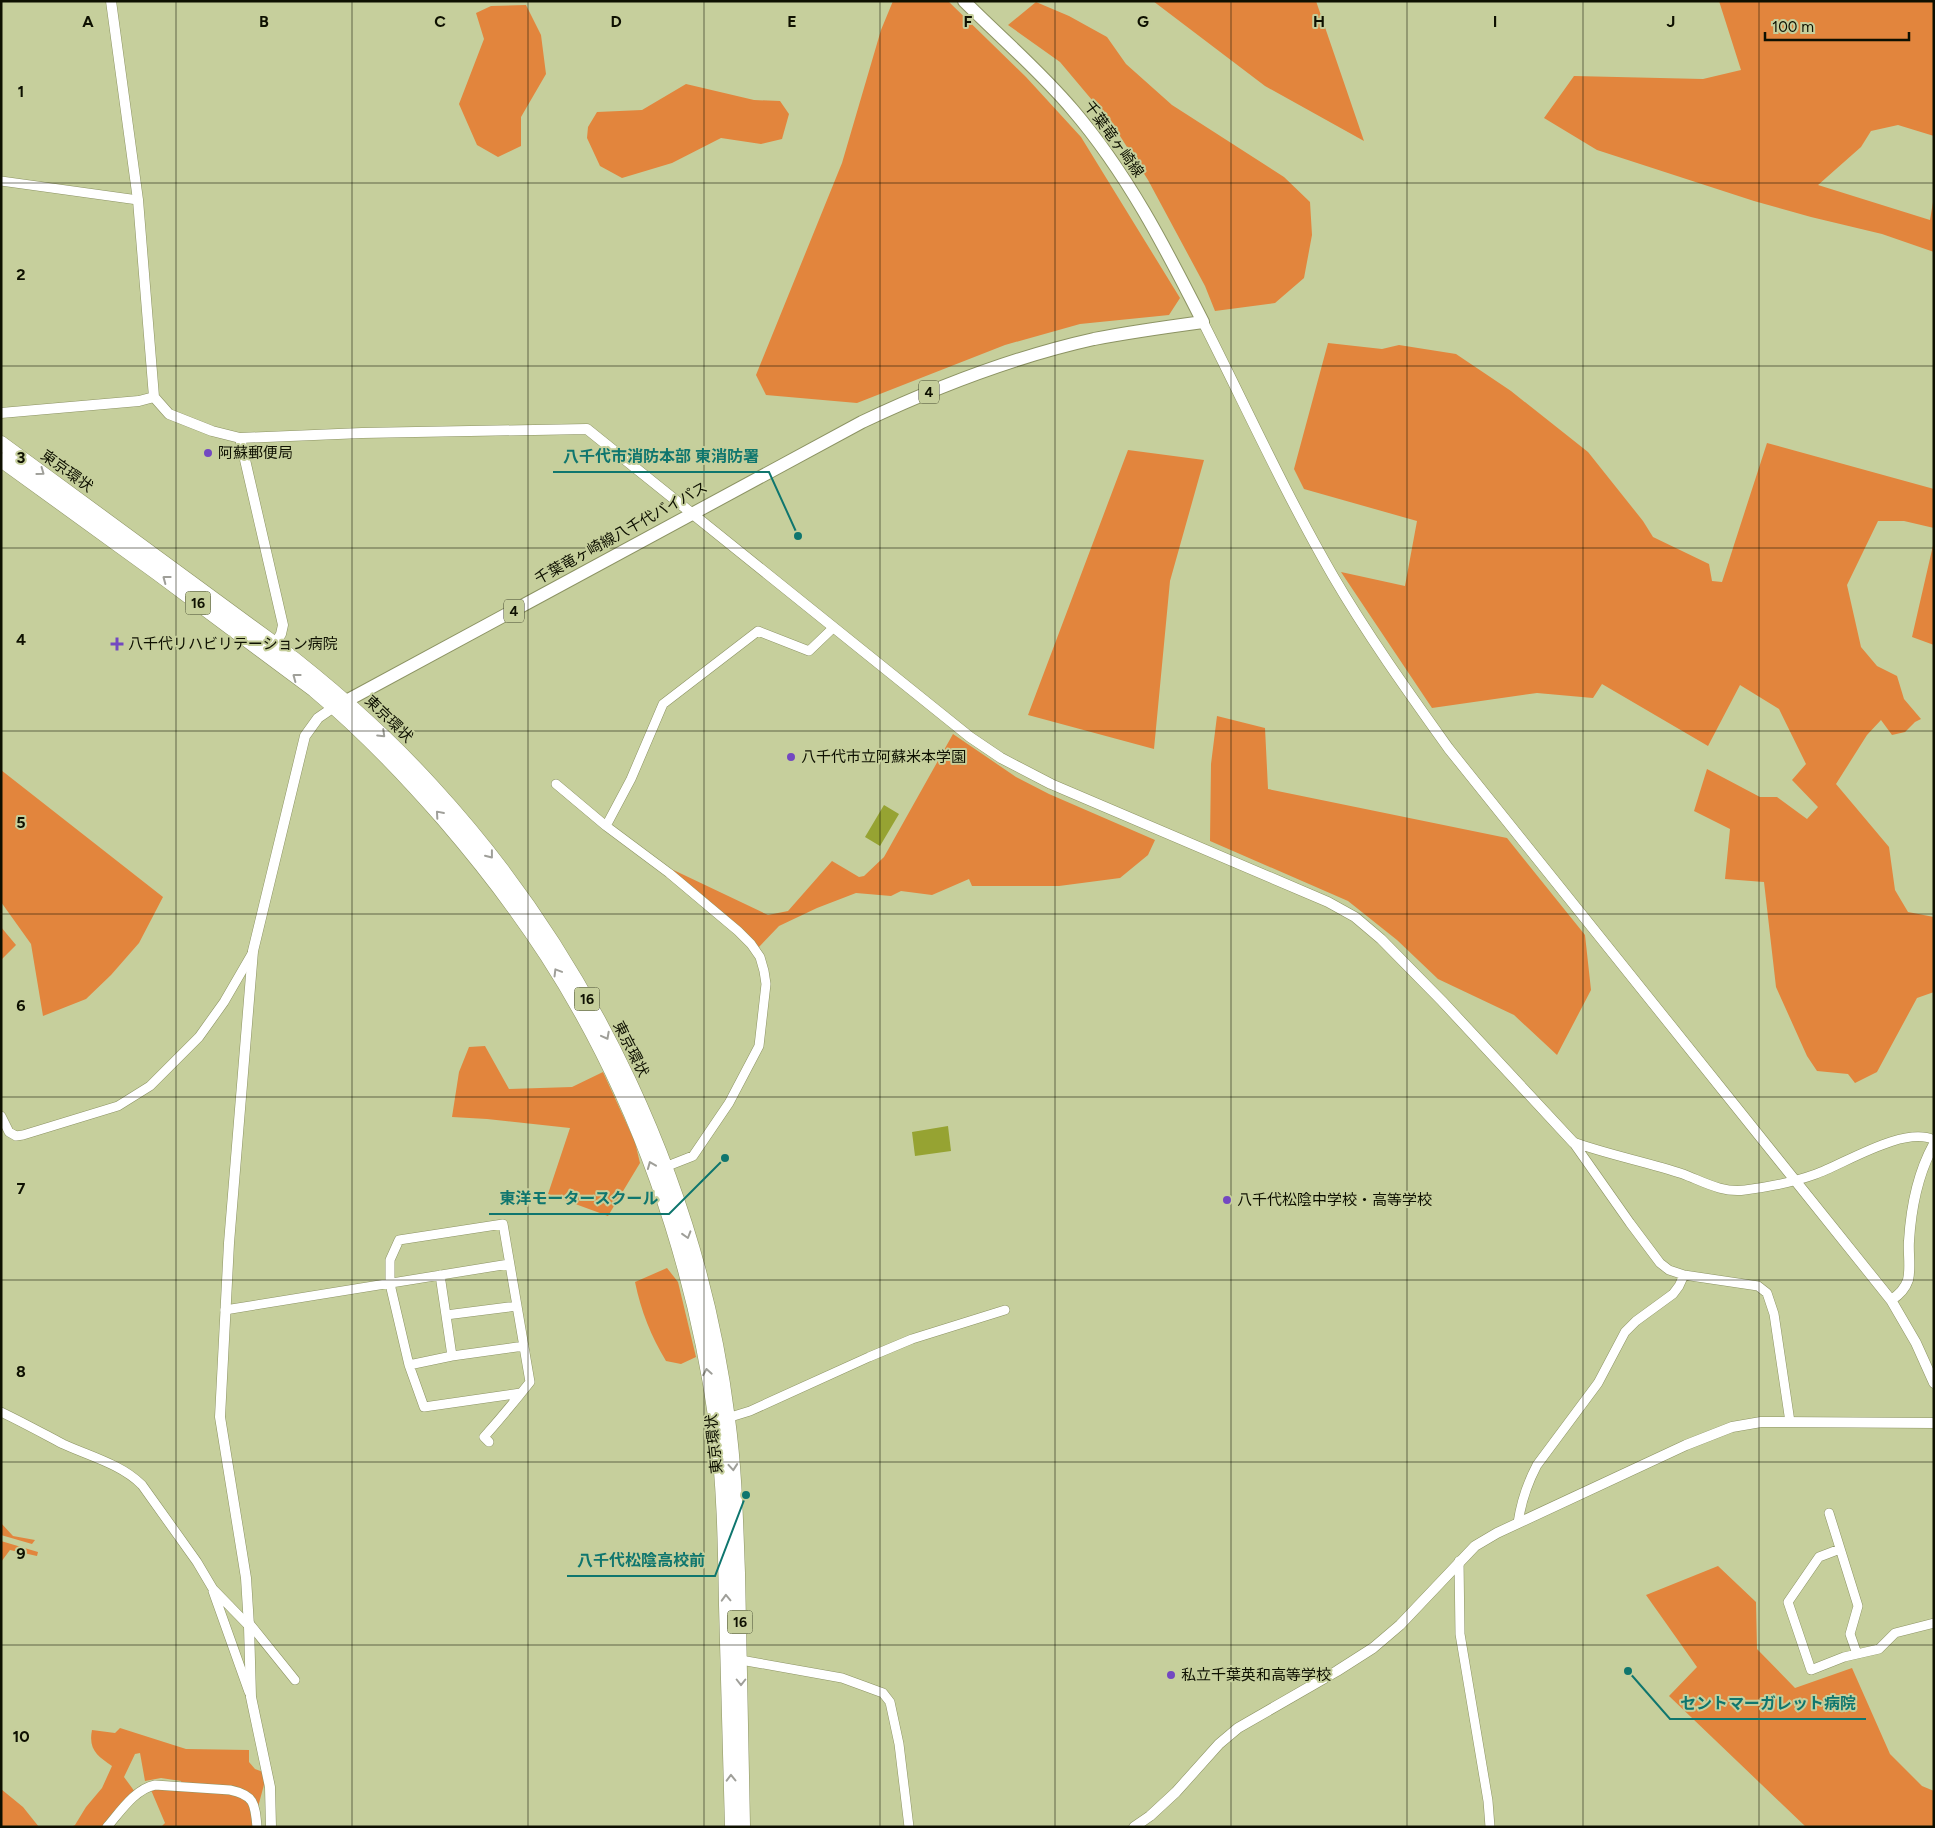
<svg xmlns="http://www.w3.org/2000/svg" width="1935" height="1828" font-family="Figtree,'Noto Sans JP',sans-serif">
  <style>
    .green { fill: #e2853d }
    .water { fill: #96a332 }
    .lines { fill: none; stroke-linecap: round; stroke-linejoin: round }
    .minor-casing { stroke: #8c9363; stroke-width: 10 }
    .tertiary-casing { stroke: #8c9363; stroke-width: 11 }
    .primary-casing { stroke: #8c9363; stroke-width: 14 }
    .trunk-casing { stroke: #8c9363; stroke-width: 15 }
    .minor { stroke: #fff; stroke-width: 9 }
    .tertiary { stroke: #fff; stroke-width: 10 }
    .primary { stroke: #fff; stroke-width: 12 }
    .trunk { stroke: #fff; stroke-width: 14 }
    .oneway { stroke: #9f9f99 }
    .grid { fill: none; stroke: #0e1001; stroke-width: 1; stroke-opacity: 0.55 }
    .poi-dot { fill: #7348c1; stroke: #c6cf9c; stroke-width: 2 }
    .labels { text-anchor: middle; dominant-baseline: central; stroke-width: 4; stroke-linejoin: round; paint-order: stroke }
    .shield { fill: #c6cf9c; stroke: #454930; stroke-width: 1 }
    .shield-label { font-size: 14px; font-weight: bold; fill: #0e1001 }
    .street-label { font-size: 15px; fill: #0e1001; stroke: #c6cf9c }
    .poi-label { font-size: 15px; fill: #0e1001; stroke: #c6cf9c; text-anchor: start }
    .grid-label { font-size: 16px; text-anchor: middle; font-weight: bold; fill: #0e1001; stroke: #c6cf9c; stroke-width: 4; stroke-linejoin: round; paint-order: stroke }
    .leader { fill: none; stroke: #0f766e; stroke-width: 2 }
    .callout-dot { fill: #0f766e; stroke: #c6cf9c; stroke-width: 2 }
    .callout-label { font-size: 16px; text-anchor: middle; font-weight: bold; fill: #0f766e; stroke: #c6cf9c; stroke-width: 4; stroke-linejoin: round; paint-order: stroke }
  </style>
  <rect width="100%" height="100%" fill="#c6cf9c"/>
  <path class="green" d="M 893,1 L 948,1 L 1026,77 L 1081,137 L 1180,298 L 1169,315 L 1080,324 L 1005,345 L 857,403 L 766,395 L 756,375 L 842,163 L 881,30 Z
    M 1153,1 L 1316,1 L 1364,141 L 1265,86 Z
    M 1719,1 L 1934,1 L 1934,136 L 1898,125 L 1871,131 L 1861,147 L 1818,185 L 1930,220 L 1934,196 L 1934,252 L 1882,234 L 1811,217 L 1754,201 L 1597,150 L 1544,118 L 1574,76 L 1703,79 L 1741,70 Z
    M 1036,2 L 1069,16 L 1107,37 L 1126,64 L 1172,105 L 1284,177 L 1310,202 L 1312,235 L 1304,278 L 1275,303 L 1215,311 L 1205,286 L 1148,180 L 1113,125 L 1060,62 L 1008,25 Z
    M 526,5 L 541,35 L 546,74 L 521,117 L 521,146 L 498,157 L 477,145 L 459,104 L 484,39 L 476,13 L 491,6 Z
    M 686,84 L 754,100 L 780,101 L 789,114 L 782,139 L 761,144 L 721,138 L 672,163 L 622,178 L 600,166 L 587,138 L 588,127 L 597,112 L 642,110 Z
    M 1328,343 L 1382,349 L 1399,345 L 1456,354 L 1511,391 L 1588,452 L 1643,521 L 1653,537 L 1709,564 L 1712,581 L 1722,582 L 1767,443 L 1934,489 L 1934,528 L 1904,521 L 1878,521 L 1847,585 L 1861,647 L 1877,666 L 1897,676 L 1904,699 L 1921,719 L 1915,722 L 1905,732 L 1892,735 L 1881,720 L 1867,735 L 1836,784 L 1889,847 L 1895,890 L 1908,912 L 1934,917 L 1934,992 L 1917,998 L 1877,1072 L 1855,1083 L 1848,1074 L 1817,1071 L 1807,1056 L 1776,987 L 1764,882 L 1725,879 L 1730,829 L 1694,811 L 1707,769 L 1760,797 L 1777,797 L 1807,819 L 1818,807 L 1792,780 L 1806,764 L 1779,709 L 1740,685 L 1708,746 L 1602,684 L 1593,698 L 1537,693 L 1432,708 L 1341,572 L 1405,586 L 1417,521 L 1304,489 L 1294,469 Z
    M 1128,450 L 1204,460 L 1170,581 L 1154,749 L 1028,715 Z
    M 1934,541 L 1934,645 L 1912,637 Z
    M 1217,716 L 1265,728 L 1268,789 L 1507,838 L 1585,935 L 1591,990 L 1557,1055 L 1514,1015 L 1438,979 L 1397,940 L 1348,901 L 1210,841 L 1211,764 Z
    M 953,734 L 1016,777 L 1049,794 L 1155,840 L 1148,855 L 1120,878 L 1059,886 L 972,886 L 969,879 L 932,895 L 901,891 L 891,896 L 856,893 L 817,908 L 779,926 L 758,948 L 665,866 L 768,915 L 788,911 L 832,861 L 859,877 L 864,876 L 884,857 Z
    M 1,770 L 163,897 L 139,943 L 111,975 L 86,999 L 43,1016 L 31,944 L 1,902 Z
    M 1,927 L 16,945 L 1,960 Z
    M 485,1046 L 509,1089 L 572,1087 L 603,1072 L 635,1142 L 640,1163 L 608,1216 L 548,1194 L 570,1128 L 487,1119 L 452,1117 L 459,1072 L 469,1047 Z
    M 667,1268 L 678,1282 L 696,1357 L 681,1364 L 666,1361 C 651,1336 641,1311 635,1282 Z
    M 1,1523 L 13,1536 L 35,1540 L 32,1544 L 1,1535 Z
    M 1,1541 L 38,1552 L 37,1556 L 10,1550 L 1,1562 Z
    M 1718,1566 L 1756,1602 L 1757,1649 L 1795,1688 L 1852,1668 L 1890,1754 L 1922,1786 L 1934,1791 L 1934,1827 L 1806,1827 L 1669,1696 L 1697,1667 L 1646,1595 Z
    M 120,1728 L 186,1749 L 249,1750 L 249,1762 L 255,1769 L 263,1772 L 265,1781 L 258,1807 L 261,1827 L 161,1827 L 165,1823 L 151,1790 L 183,1790 L 181,1781 L 161,1778 L 145,1781 L 140,1753 L 135,1754 L 124,1777 L 135,1792 L 102,1827 L 71,1827 L 75,1825 L 86,1807 L 102,1788 L 112,1766 C 98,1756 88,1750 92,1730 L 115,1733 Z
    M 1,1789 L 23,1807 L 39,1827 L 1,1827 Z"/>
  <path class="water" d="M 884,805 L 899,814 L 880,846 L 865,837 Z
    M 948,1126 L 951,1151 L 915,1156 L 912,1132 Z"/>
  <g class="lines">
    <g class="minor-casing">
      <path id="minor" d="M 1,181 L 138,200
        M 556,784 L 606,826 L 669,873 L 738,931 L 751,944 L 760,957 L 764,971 L 766,984 L 759,1046 L 729,1103 L 693,1156 L 665,1167
        M 606,826 L 631,779 L 663,704 L 758,631 L 809,651 L 833,628
        M 1,1116 L 9,1132 L 16,1136 L 23,1135 L 118,1106 L 150,1086 L 199,1037 L 224,1002 L 253,952
        M 1573,1142 L 1630,1223 L 1660,1263 L 1669,1270 L 1684,1275 L 1758,1286 L 1767,1293 L 1774,1314 L 1790,1422
        M 1573,1142 C 1609,1155 1647,1162 1683,1174 C 1704,1182 1722,1193 1745,1190 C 1769,1187 1794,1182 1816,1174 C 1844,1164 1905,1125 1934,1140
        M 225,1310 L 509,1264
        M 446,1315 L 517,1306
        M 452,1356 L 524,1346
        M 409,1365 L 452,1356 L 440,1275
        M 1,1412 C 22,1422 42,1433 63,1444 C 89,1456 121,1464 142,1485 L 197,1562 L 213,1589 L 249,1626
        M 724,1419 L 750,1411 L 869,1357 L 912,1339 L 1005,1310
        M 489,1442 L 484,1437 C 500,1419 515,1401 530,1382 L 503,1224 L 399,1240 L 390,1260 L 390,1284 L 409,1365 L 424,1407 L 521,1393
        M 1829,1513 L 1858,1606 L 1850,1634 L 1857,1654
        M 1518,1523 C 1521,1502 1527,1484 1537,1465 L 1598,1383 L 1625,1332 L 1636,1321 L 1673,1294 L 1679,1286 L 1684,1275
        M 1840,1549 L 1819,1557 L 1788,1602 L 1811,1670 L 1844,1657 L 1879,1649 L 1895,1633 L 1934,1623
        M 1459,1561 L 1460,1634 L 1488,1801 L 1490,1827
        M 213,1591 L 249,1692
        M 249,1623 L 295,1680
        M 735,1659 L 842,1678 L 883,1693 L 890,1702 L 899,1744 L 909,1827
        M 107,1827 C 120,1812 135,1789 155,1785 L 230,1790 C 254,1795 255,1803 257,1827"/>
    </g>
    <g class="tertiary-casing">
      <path id="tertiary" d="M 111,1 L 138,200 L 154,397 L 169,414 L 212,431 L 240,438 L 362,433 L 587,429 L 970,737 L 1001,758 L 1051,784 L 1328,902 L 1355,917 L 1381,939 L 1442,1001 L 1573,1142
        M 1203,322 C 1246,407 1285,493 1333,576 C 1368,636 1409,693 1449,749 L 1891,1300 L 1916,1343 L 1934,1383
        M 1,413 L 139,401 L 154,397
        M 240,438 L 283,625 L 281,634 L 275,644
        M 1891,1300 C 1899,1295 1905,1289 1908,1280 C 1911,1268 1908,1253 1909,1241 C 1911,1208 1918,1173 1934,1144
        M 271,1827 L 270,1787 L 251,1697 L 249,1626 L 246,1578 L 220,1417 L 229,1243 L 253,951 L 305,736 L 318,718 L 334,707
        M 1134,1827 L 1150,1816 L 1176,1792 L 1219,1744 L 1238,1728 L 1337,1671 L 1373,1648 L 1400,1625 L 1475,1546 L 1497,1533 L 1686,1445 L 1732,1427 L 1761,1422 L 1934,1423"/>
    </g>
    <g class="primary-casing">
      <path id="primary" d="M 337,706 L 862,422 C 936,387 1013,357 1094,339 C 1130,332 1166,327 1203,322 C 1165,247 1127,173 1072,109 C 1039,70 1000,37 964,1"/>
    </g>
    <g class="trunk-casing">
      <path id="trunk" d="M 1,443 L 275,644 C 331,687 385,734 433,787 C 591,959 699,1187 728,1419 C 735,1470 736,1521 738,1573 C 740,1657 742,1742 743,1827
        M 1,460 L 157,573 L 314,690 C 361,729 403,773 444,820 C 481,863 516,908 547,956 C 637,1095 693,1258 716,1422 C 724,1483 725,1544 726,1605 C 728,1679 730,1753 732,1827"/>
    </g>
    <use href="#minor" class="minor"/>
    <use href="#tertiary" class="tertiary"/>
    <use href="#primary" class="primary"/>
    <use href="#trunk" class="trunk"/>
  </g>
  <defs><path id="oneway-chevron" d="M-2-3.5L2.5 0L-2 3.5" fill="none" stroke-width="1.6" stroke-linecap="round" stroke-linejoin="round" transform="scale(1.25)"/></defs>
  <g class="oneway">
    <use href="#oneway-chevron" transform="translate(41 472) rotate(36)"/>
    <use href="#oneway-chevron" transform="translate(166 579) rotate(-143)"/>
    <use href="#oneway-chevron" transform="translate(296 677) rotate(-143)"/>
    <use href="#oneway-chevron" transform="translate(382 734) rotate(44)"/>
    <use href="#oneway-chevron" transform="translate(439 814) rotate(-131)"/>
    <use href="#oneway-chevron" transform="translate(490 855) rotate(52)"/>
    <use href="#oneway-chevron" transform="translate(557 972) rotate(-121)"/>
    <use href="#oneway-chevron" transform="translate(606 1036) rotate(62)"/>
    <use href="#oneway-chevron" transform="translate(651 1165) rotate(-112)"/>
    <use href="#oneway-chevron" transform="translate(687 1235) rotate(73)"/>
    <use href="#oneway-chevron" transform="translate(707 1372) rotate(-100)"/>
    <use href="#oneway-chevron" transform="translate(733 1467) rotate(85)"/>
    <use href="#oneway-chevron" transform="translate(726 1598) rotate(-92)"/>
    <use href="#oneway-chevron" transform="translate(741 1682) rotate(90)"/>
    <use href="#oneway-chevron" transform="translate(731 1778) rotate(-91)"/>
  </g>
  <path class="grid" d="M 176,1 L 176,1827M 352,1 L 352,1827M 528,1 L 528,1827M 704,1 L 704,1827M 880,1 L 880,1827M 1055,1 L 1055,1827M 1231,1 L 1231,1827M 1407,1 L 1407,1827M 1583,1 L 1583,1827M 1759,1 L 1759,1827M 1,183 L 1934,183M 1,366 L 1934,366M 1,548 L 1934,548M 1,731 L 1934,731M 1,914 L 1934,914M 1,1097 L 1934,1097M 1,1280 L 1934,1280M 1,1462 L 1934,1462M 1,1645 L 1934,1645"/>
  <g class="poi-dot">
    <circle cx="208" cy="453" r="5"/>
    <path d="M114.5 636.5h5v5h5v5h-5v5h-5v-5h-5v-5h5z"/>
    <circle cx="791" cy="757" r="5"/>
    <circle cx="1227" cy="1200" r="5"/>
    <circle cx="1171" cy="1675" r="5"/>
  </g>
  <g class="labels">
    <g class="shield">
      <rect x="919" y="380.5" width="20" height="23" rx="4"/>
      <rect x="185.5" y="591.5" width="25" height="23" rx="4"/>
      <rect x="504" y="599.5" width="20" height="23" rx="4"/>
      <rect x="574.5" y="987.5" width="25" height="23" rx="4"/>
      <rect x="727.5" y="1610.5" width="25" height="23" rx="4"/>
    </g>
    <g class="shield-label">
      <text x="929" y="392">4</text>
      <text x="198" y="603">16</text>
      <text x="514" y="611">4</text>
      <text x="587" y="999">16</text>
      <text x="740" y="1622">16</text>
    </g>
    <g class="street-label">
      <text transform="translate(1114 139) rotate(54)">千葉竜ヶ崎線</text>
      <text transform="translate(67 471) rotate(36)">東京環状</text>
      <text transform="translate(621 533) rotate(-29)">千葉竜ヶ崎線八千代バイパス</text>
      <text transform="translate(389 719) rotate(44)">東京環状</text>
      <text transform="translate(631 1049) rotate(63)">東京環状</text>
      <text transform="translate(714 1444) rotate(-96)">東京環状</text>
    </g>
    <g class="poi-label">
      <text x="218" y="453">阿蘇郵便局</text>
      <text x="128" y="644">八千代リハビリテーション病院</text>
      <text x="801" y="757">八千代市立阿蘇米本学園</text>
      <text x="1237" y="1200">八千代松陰中学校・高等学校</text>
      <text x="1181" y="1675">私立千葉英和高等学校</text>
    </g>
  </g>
  <g class="grid-label">
    <text x="88" y="27">A</text>
    <text x="264" y="27">B</text>
    <text x="440" y="27">C</text>
    <text x="616" y="27">D</text>
    <text x="792" y="27">E</text>
    <text x="968" y="27">F</text>
    <text x="1143" y="27">G</text>
    <text x="1319" y="27">H</text>
    <text x="1495" y="27">I</text>
    <text x="1671" y="27">J</text>
    <text x="21" y="97">1</text>
    <text x="21" y="280">2</text>
    <text x="21" y="463">3</text>
    <text x="21" y="645">4</text>
    <text x="21" y="828">5</text>
    <text x="21" y="1011">6</text>
    <text x="21" y="1194">7</text>
    <text x="21" y="1377">8</text>
    <text x="21" y="1559">9</text>
    <text x="21" y="1742">10</text>
  </g>
  <path class="leader" d="M798 536L769 472H553M725 1158L669 1214H489M746 1495L715 1576H567M1628 1671L1670 1719H1866"/>
  <g class="callout-dot">
    <circle cx="798" cy="536" r="5"/>
    <circle cx="725" cy="1158" r="5"/>
    <circle cx="746" cy="1495" r="5"/>
    <circle cx="1628" cy="1671" r="5"/>
  </g>
  <g class="callout-label">
    <text x="661" y="462">八千代市消防本部 東消防署</text>
    <text x="579" y="1204">東洋モータースクール</text>
    <text x="641" y="1566">八千代松陰高校前</text>
    <text x="1768" y="1709">セントマーガレット病院</text>
  </g>
  <rect width="1935" height="1828" fill="none" stroke="#0e1001" stroke-width="5"/>
  <path d="M1765 32v8h144v-8" fill="none" stroke="#0e1001" stroke-width="2.5"/>
  <text x="1772" y="32" font-size="15" fill="#0e1001" stroke="#c6cf9c" stroke-width="4" paint-order="stroke">100 m</text>
</svg>
